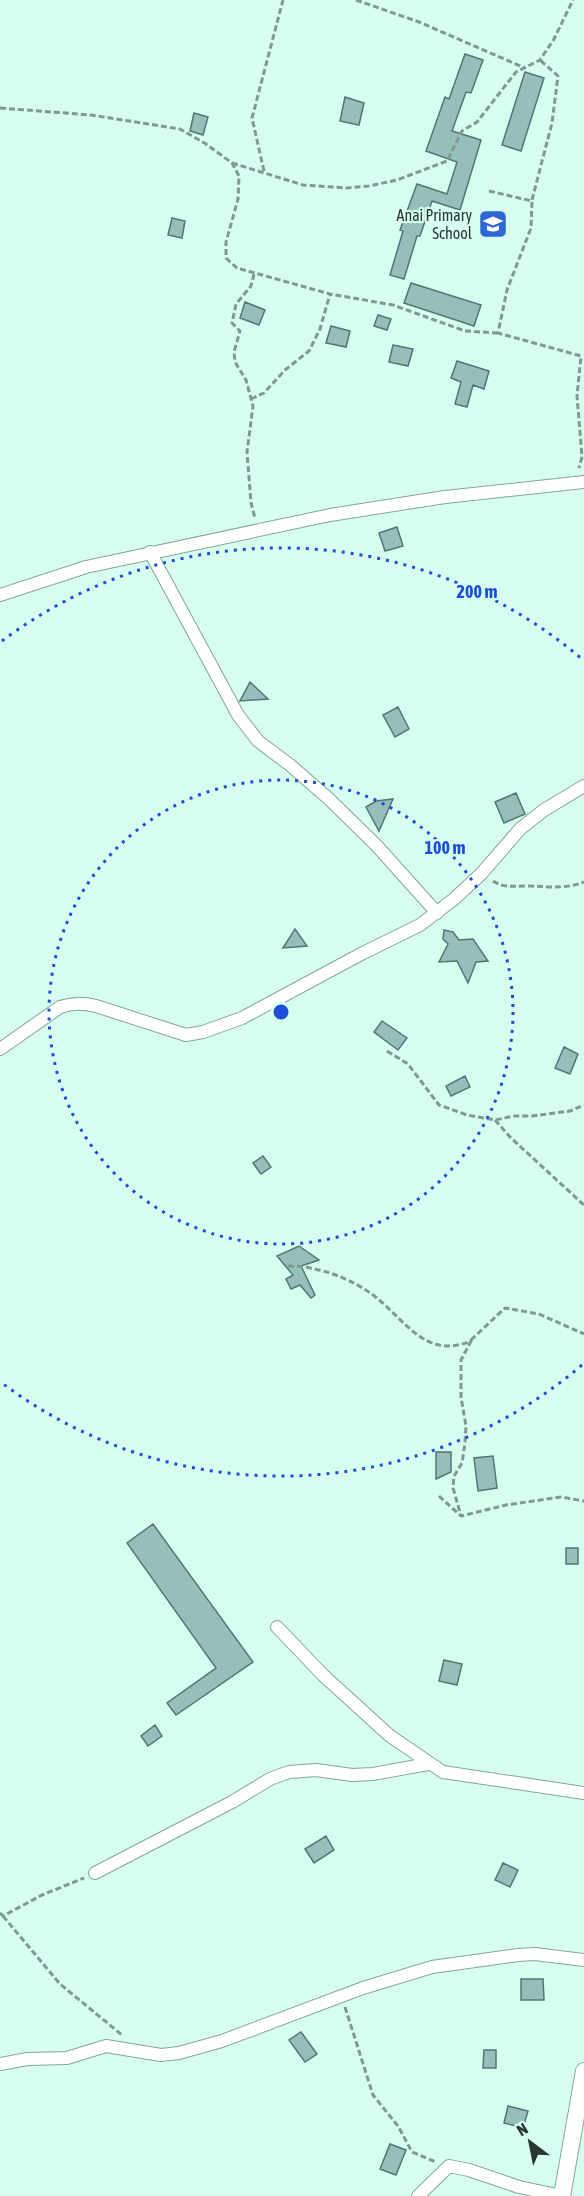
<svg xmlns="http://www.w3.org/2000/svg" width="584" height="2196" font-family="'Asap Condensed',sans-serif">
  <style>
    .building { fill: #96bfbb; stroke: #507773; stroke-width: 1.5 }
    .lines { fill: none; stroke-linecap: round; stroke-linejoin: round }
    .minor-casing { stroke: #83a79a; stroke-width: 14 }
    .secondary-casing { stroke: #83a79a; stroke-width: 18 }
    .path { stroke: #7f9a90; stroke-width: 3; stroke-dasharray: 6 3; stroke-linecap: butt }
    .minor { stroke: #fff; stroke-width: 12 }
    .secondary { stroke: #fff; stroke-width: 16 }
    .ring { fill: none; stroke: #1d4ed8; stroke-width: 3; stroke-dasharray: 3 6 }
    .labels { text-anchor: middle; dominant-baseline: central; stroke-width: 4.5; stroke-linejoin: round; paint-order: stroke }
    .poi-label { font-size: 16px; fill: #283732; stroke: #d7feef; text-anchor: end }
    .centre { fill: #1d4ed8; stroke: #d7feef; stroke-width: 3 }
    .ring-label { font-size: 18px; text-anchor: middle; font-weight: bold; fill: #1d4ed8; stroke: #d7feef; stroke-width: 4.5; stroke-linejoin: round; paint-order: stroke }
  </style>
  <rect width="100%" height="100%" fill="#d7feef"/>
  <path class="building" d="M 465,54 L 483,60 L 471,93 L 466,92 L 452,131 L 481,140 L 460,210 L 432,201 L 420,236 L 417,236 L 404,279 L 390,275 L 403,231 L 400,230 L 417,184 L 447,194 L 457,162 L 426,151 L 445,97 L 449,99 Z
    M 525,72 L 544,78 L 521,151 L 502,145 Z
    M 345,97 L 364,103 L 359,125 L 340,121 Z
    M 194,113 L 208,117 L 203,135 L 190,131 Z
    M 172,218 L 185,221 L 182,238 L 168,235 Z
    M 411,283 L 481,305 L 474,326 L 404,303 Z
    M 245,302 L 265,310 L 259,325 L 240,318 Z
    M 378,315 L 391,319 L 387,330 L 374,326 Z
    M 331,326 L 350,331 L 346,347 L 326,343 Z
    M 393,345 L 413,349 L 408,366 L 389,362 Z
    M 457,361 L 489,371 L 484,389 L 473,385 L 467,407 L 455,404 L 461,382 L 451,378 Z
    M 397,527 L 403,546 L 385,551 L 379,533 Z
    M 250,682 L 268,699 L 240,701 Z
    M 398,707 L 409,729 L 395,737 L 383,715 Z
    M 516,793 L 525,814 L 504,823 L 495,802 Z
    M 393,799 L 379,831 L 366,807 L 376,801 Z
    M 295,929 L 307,946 L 283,948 Z
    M 444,930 L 453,932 L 459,940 L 473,939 L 488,961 L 476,962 L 468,983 L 457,961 L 439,962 L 448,944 L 443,939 Z
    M 382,1021 L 407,1038 L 398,1050 L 374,1032 Z
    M 564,1047 L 578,1054 L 570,1074 L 555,1068 Z
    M 465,1076 L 470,1087 L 451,1096 L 446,1086 Z
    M 263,1156 L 271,1167 L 261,1174 L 253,1163 Z
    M 299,1246 L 319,1260 L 301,1266 L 315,1295 L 311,1298 L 300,1285 L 291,1289 L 286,1279 L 293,1275 L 277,1256 Z
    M 436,1452 L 451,1452 L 451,1472 L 436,1479 Z
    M 493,1456 L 497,1488 L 478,1491 L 474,1458 Z
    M 153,1524 L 253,1662 L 176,1715 L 167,1703 L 216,1668 L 127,1543 Z
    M 566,1548 L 578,1548 L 578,1564 L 566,1564 Z
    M 444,1660 L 462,1664 L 457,1685 L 439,1681 Z
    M 155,1725 L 162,1736 L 148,1746 L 141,1736 Z
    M 326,1836 L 334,1850 L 314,1863 L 305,1849 Z
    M 503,1863 L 518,1870 L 510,1887 L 495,1880 Z
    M 521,1979 L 543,1979 L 544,2000 L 521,2000 Z
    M 301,2032 L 317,2054 L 305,2062 L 289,2040 Z
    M 484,2050 L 496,2050 L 496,2068 L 483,2068 Z
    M 508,2106 L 528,2111 L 523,2128 L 504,2123 Z
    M 390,2144 L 406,2150 L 396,2175 L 380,2169 Z"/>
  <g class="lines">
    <g class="minor-casing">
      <path id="minor" d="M 150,552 L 238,715 L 258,741 L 290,765 L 329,799 L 377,846 L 437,913
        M 0,595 L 86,567 L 330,515 L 445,497 L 584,482
        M 0,1049 L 60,1007 C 73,1003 82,1003 96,1006 L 186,1035 L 203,1032 L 242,1018 L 363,953 L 420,925 L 454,899 L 481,874 L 520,829 L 544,810 L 584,786
        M 277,1627 L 324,1676 L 390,1736 L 443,1772 L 584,1793
        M 95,1873 L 232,1802 L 270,1779 L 289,1772 L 316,1770 L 352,1775 L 373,1774 L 428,1764
        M 0,2064 L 27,2059 L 67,2058 L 106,2046 L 161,2055 L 179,2053 L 222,2041 L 363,1988 L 432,1967 L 518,1955 L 535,1954 L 584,1960
        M 418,2196 L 449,2166 L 469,2170 L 519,2187 L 562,2196"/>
    </g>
    <g class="secondary-casing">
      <path id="secondary" d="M 562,2196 L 584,2071"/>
    </g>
    <path class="path" d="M 356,0 L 419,22 L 525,68
      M 0,108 L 91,115 L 180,129 L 206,144 L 232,163 L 239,176 L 238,199 L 226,242 L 226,258 L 237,268 L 330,294 L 393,305 L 465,331 L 498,333
      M 232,163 L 303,185 L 347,188 L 369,186 L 397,180 L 447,161 L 462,131 L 477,122 L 516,72 L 540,60 L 554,39 L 573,0
      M 264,171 L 252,118 L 283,0
      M 489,191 L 532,201 L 531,228 L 507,290 L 498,333 L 581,356 L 577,396 L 582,457 L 579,468
      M 532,200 L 552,123 L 558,76 L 540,60
      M 254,274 L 251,286 L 236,304 L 232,323 L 240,331 L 234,352 L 235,362 L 246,380 L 253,406 L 247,452 L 251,503 L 255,518
      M 251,399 L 264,393 L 285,370 L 309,351 L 320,329 L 330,294
      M 493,881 C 504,888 512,886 526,886 C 547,886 563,890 584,882
      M 387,1051 L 408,1064 L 439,1105 L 467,1115 L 495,1120 L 514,1116 L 532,1116 L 570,1111 L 584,1105
      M 495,1120 L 511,1138 L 584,1205
      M 288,1266 C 319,1266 354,1279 378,1299 C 408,1324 427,1359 471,1341 L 461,1360 L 461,1397 L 466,1426 L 465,1443 L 462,1463 L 454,1476 L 453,1488 L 461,1516
      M 471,1340 L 505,1308 L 539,1314 L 584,1334
      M 439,1496 L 461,1516 L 506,1505 L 561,1497 L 584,1501
      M 0,1913 L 3,1916 L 42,1895 L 84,1878
      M 3,1916 L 60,1984 L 122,2035
      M 345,2007 L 373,2095 L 398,2126 L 412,2152 L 436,2162"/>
    <use href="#minor" class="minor"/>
    <use href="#secondary" class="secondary"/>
  </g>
  <g class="ring">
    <circle cx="281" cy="1012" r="232"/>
    <path d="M582 1365A464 464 0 0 1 2 1383M2 641A464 464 0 0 1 582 659"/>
  </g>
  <defs>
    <g id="school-square" transform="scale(1.5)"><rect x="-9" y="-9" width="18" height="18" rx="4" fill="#2d67d5" stroke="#d7feef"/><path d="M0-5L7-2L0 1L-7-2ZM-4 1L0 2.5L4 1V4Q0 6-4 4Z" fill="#fff"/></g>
  </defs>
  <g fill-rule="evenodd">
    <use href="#school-square" x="493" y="224"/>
  </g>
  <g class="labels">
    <g class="poi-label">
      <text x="472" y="215">Anai Primary<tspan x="472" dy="18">School</tspan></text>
    </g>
  </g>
  <circle cx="281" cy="1012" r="9" class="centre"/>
  <g class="ring-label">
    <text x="477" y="598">200 m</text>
    <text x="445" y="854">100 m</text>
  </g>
  <g transform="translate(530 2142) rotate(328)" stroke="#d7feef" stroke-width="4.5" paint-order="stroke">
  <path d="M0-4.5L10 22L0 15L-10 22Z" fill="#283732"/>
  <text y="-9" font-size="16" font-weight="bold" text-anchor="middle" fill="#283732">N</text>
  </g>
</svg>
